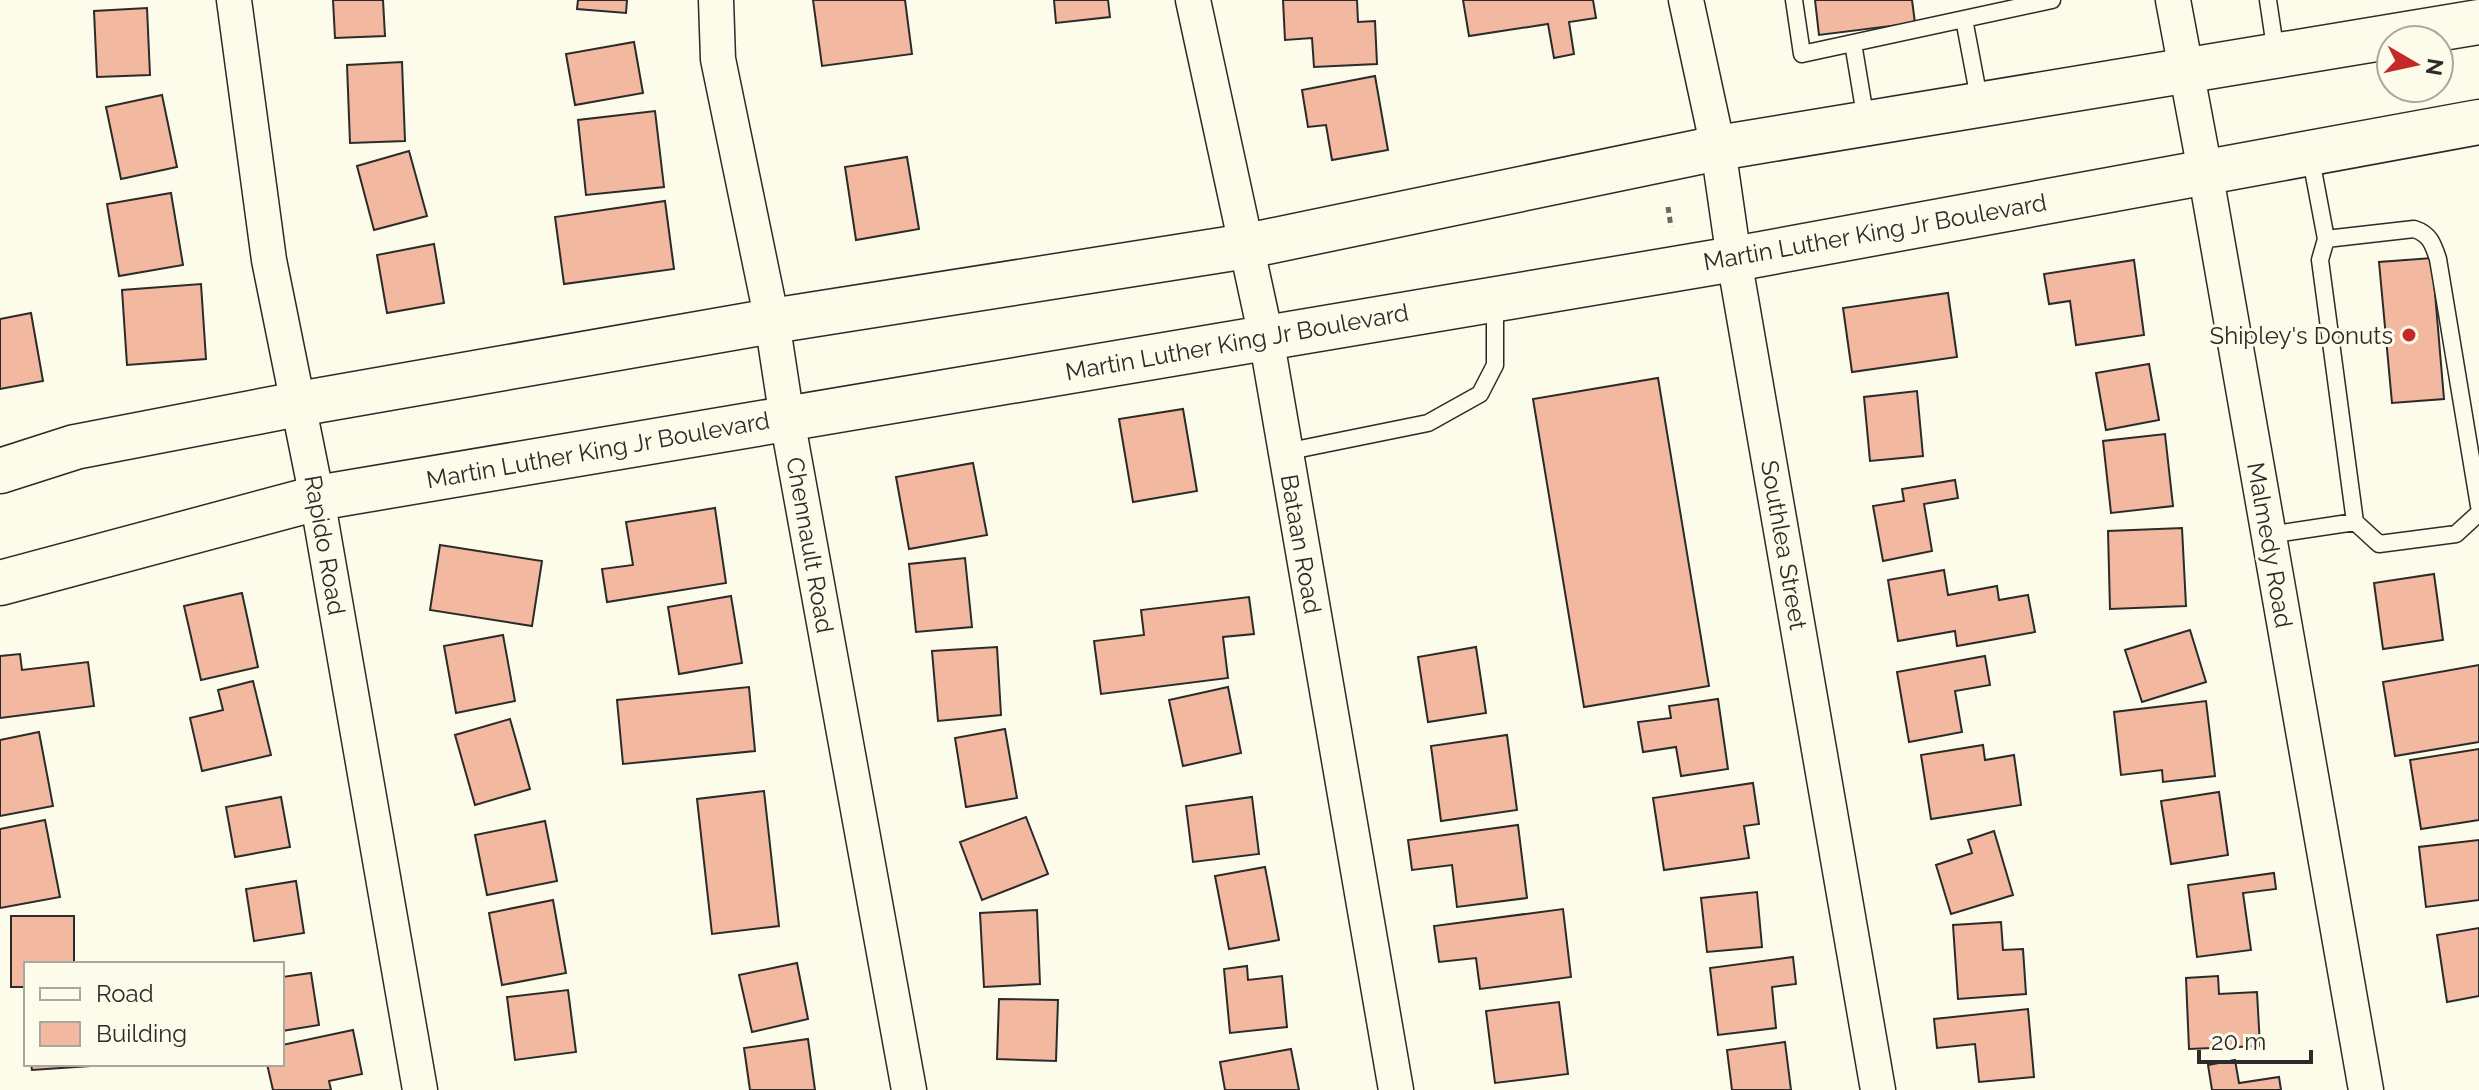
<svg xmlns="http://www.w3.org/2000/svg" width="2479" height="1090" font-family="Raleway,sans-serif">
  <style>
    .building { fill: #f2b8a0; stroke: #2b2b2b; stroke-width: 2 }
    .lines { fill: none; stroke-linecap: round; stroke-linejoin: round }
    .service-casing { stroke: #2b2b2b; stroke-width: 19 }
    .minor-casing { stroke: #2b2b2b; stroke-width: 37 }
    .secondary-casing { stroke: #2b2b2b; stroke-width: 47 }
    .path { stroke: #6a6964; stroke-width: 5; stroke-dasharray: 6 4; stroke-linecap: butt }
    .service { stroke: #fdfbea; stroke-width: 16 }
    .minor { stroke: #fdfbea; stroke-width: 34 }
    .secondary { stroke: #fdfbea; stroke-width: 44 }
    .poi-dot { fill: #c62828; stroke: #fdfbea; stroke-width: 3 }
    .labels { text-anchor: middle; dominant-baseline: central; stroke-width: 6; stroke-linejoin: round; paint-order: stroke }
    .street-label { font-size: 24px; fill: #2b2b2b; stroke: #fdfbea }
    .poi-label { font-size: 24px; fill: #2b2b2b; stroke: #fdfbea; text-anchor: end }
  </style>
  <rect width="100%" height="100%" fill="#fdfbea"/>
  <path class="building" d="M 333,0 L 383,0 L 385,36 L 335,38 Z
    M 578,0 L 627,0 L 626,13 L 577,9 Z
    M 813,0 L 905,0 L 912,54 L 822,66 Z
    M 1054,0 L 1108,0 L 1110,17 L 1056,23 Z
    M 1283,0 L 1357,0 L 1358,22 L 1375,21 L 1377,64 L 1314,67 L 1312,38 L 1285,40 Z
    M 1463,0 L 1593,0 L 1596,18 L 1569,22 L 1574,54 L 1554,58 L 1548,24 L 1469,36 Z
    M 1815,0 L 1912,0 L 1915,23 L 1819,35 Z
    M 147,8 L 150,75 L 97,77 L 94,11 Z
    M 634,42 L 643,93 L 575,105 L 566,54 Z
    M 402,62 L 405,141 L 350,143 L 347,65 Z
    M 1375,76 L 1388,150 L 1332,160 L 1326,125 L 1308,127 L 1302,90 Z
    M 162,95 L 177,167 L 121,179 L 106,107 Z
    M 655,111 L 664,187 L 586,195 L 578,120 Z
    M 409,151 L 427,216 L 374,230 L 357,166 Z
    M 907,157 L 919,229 L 856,240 L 845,167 Z
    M 171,193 L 183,265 L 119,276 L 107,204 Z
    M 665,201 L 674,269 L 564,284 L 555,217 Z
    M 434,244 L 444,303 L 387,313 L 377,255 Z
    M 2432,258 L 2444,399 L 2392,403 L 2379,262 Z
    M 2134,260 L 2144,335 L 2076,345 L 2070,301 L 2049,304 L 2044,274 Z
    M 201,284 L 206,359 L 127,365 L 122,290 Z
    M 1948,293 L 1957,357 L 1852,372 L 1843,308 Z
    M 31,313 L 43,381 L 0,389 L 0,319 Z
    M 2149,364 L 2159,420 L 2106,430 L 2096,373 Z
    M 1658,378 L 1709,686 L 1584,707 L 1533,399 Z
    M 1917,391 L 1923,456 L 1870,461 L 1864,397 Z
    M 1183,409 L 1197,491 L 1133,502 L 1119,419 Z
    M 2165,434 L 2173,506 L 2111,513 L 2103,441 Z
    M 973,463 L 987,535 L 909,549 L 896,477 Z
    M 1955,480 L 1958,498 L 1924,504 L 1932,551 L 1883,561 L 1873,506 L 1904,501 L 1902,489 Z
    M 715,508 L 726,583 L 607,602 L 602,569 L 633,565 L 626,522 Z
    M 2182,528 L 2186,606 L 2110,609 L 2108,531 Z
    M 440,545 L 542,561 L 532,626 L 430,610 Z
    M 965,558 L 972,627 L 916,632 L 909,564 Z
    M 1944,570 L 1948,595 L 1997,586 L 1999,600 L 2028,595 L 2035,632 L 1957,646 L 1955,631 L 1898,641 L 1888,580 Z
    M 2434,574 L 2443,640 L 2383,649 L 2374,583 Z
    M 242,593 L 258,667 L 201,680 L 184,606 Z
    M 731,596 L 742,663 L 679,674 L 668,607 Z
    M 1249,597 L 1254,634 L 1223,637 L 1228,678 L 1101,694 L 1094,641 L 1144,635 L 1141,610 Z
    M 2190,630 L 2206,682 L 2142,702 L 2125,650 Z
    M 503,635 L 515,701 L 456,713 L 444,646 Z
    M 997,647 L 1001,715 L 938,721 L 932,651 Z
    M 1476,647 L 1486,713 L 1428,722 L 1418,657 Z
    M 20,654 L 22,670 L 88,662 L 94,706 L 0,718 L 0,656 Z
    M 1985,656 L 1990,685 L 1955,691 L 1962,732 L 1909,742 L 1897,672 Z
    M 2479,665 L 2479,742 L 2395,756 L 2383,682 Z
    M 253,681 L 271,755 L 202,771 L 190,718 L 223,710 L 218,690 Z
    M 749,687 L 755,751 L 623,764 L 617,700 Z
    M 1228,687 L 1241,753 L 1183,766 L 1169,700 Z
    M 1718,699 L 1728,769 L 1681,776 L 1676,747 L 1643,752 L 1638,722 L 1671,718 L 1669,706 Z
    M 2206,701 L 2215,776 L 2163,782 L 2162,770 L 2121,775 L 2114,712 Z
    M 510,719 L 530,789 L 475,805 L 455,735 Z
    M 1005,729 L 1017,798 L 966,807 L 955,738 Z
    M 39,732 L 53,806 L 0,816 L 0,740 Z
    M 1507,735 L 1517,810 L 1441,821 L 1431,746 Z
    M 1983,745 L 1985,760 L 2014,755 L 2021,805 L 1931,819 L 1921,755 Z
    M 2479,749 L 2479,820 L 2421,829 L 2410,760 Z
    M 1753,783 L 1759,824 L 1744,826 L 1749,858 L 1664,870 L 1653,798 Z
    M 764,791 L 779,926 L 712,934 L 697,799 Z
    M 2219,792 L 2228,855 L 2171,864 L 2161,801 Z
    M 281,797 L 290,847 L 235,857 L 226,807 Z
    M 1252,797 L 1259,854 L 1193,862 L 1186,806 Z
    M 1026,817 L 1048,874 L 982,900 L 960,842 Z
    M 45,820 L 60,897 L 0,908 L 0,829 Z
    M 545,821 L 557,881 L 487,895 L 475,835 Z
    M 1518,825 L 1527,898 L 1457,907 L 1452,865 L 1412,870 L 1408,840 Z
    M 1994,831 L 2013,895 L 1951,914 L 1936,865 L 1972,853 L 1968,840 Z
    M 2479,840 L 2479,900 L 2426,907 L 2419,847 Z
    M 1265,867 L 1279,940 L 1229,949 L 1215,876 Z
    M 2274,873 L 2276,889 L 2243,893 L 2251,950 L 2197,957 L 2188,885 Z
    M 296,881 L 304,933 L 254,941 L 246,889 Z
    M 1757,892 L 1762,947 L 1707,952 L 1701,898 Z
    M 553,900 L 566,973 L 502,985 L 489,913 Z
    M 1563,909 L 1571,977 L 1480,989 L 1476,958 L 1439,962 L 1434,926 Z
    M 1037,910 L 1040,984 L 984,987 L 980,913 Z
    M 11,916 L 74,916 L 74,964 L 26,964 L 26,987 L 11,987 Z
    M 2001,922 L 2003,950 L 2023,949 L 2026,994 L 1958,999 L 1953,925 Z
    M 2479,928 L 2479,996 L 2447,1002 L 2437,935 Z
    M 1793,957 L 1796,984 L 1772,987 L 1776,1028 L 1718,1035 L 1710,968 Z
    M 797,963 L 808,1019 L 752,1032 L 739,975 Z
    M 1247,966 L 1248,980 L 1282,976 L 1287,1027 L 1230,1033 L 1224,969 Z
    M 311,973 L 319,1025 L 282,1031 L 282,977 Z
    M 2218,976 L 2219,994 L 2257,992 L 2260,1046 L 2189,1049 L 2186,978 Z
    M 568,990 L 576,1052 L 515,1060 L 507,997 Z
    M 999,999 L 1058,1000 L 1056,1061 L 997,1059 Z
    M 1559,1002 L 1568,1074 L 1495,1083 L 1486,1011 Z
    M 2028,1009 L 2034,1077 L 1979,1082 L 1975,1044 L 1937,1048 L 1934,1019 Z
    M 353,1030 L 362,1074 L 329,1081 L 331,1090 L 273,1090 L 267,1064 L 282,1064 L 282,1045 Z
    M 808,1039 L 815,1090 L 750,1090 L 744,1048 Z
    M 1785,1042 L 1791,1090 L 1732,1090 L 1727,1050 Z
    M 1291,1049 L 1299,1090 L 1225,1090 L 1220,1062 Z
    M 2235,1060 L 2239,1083 L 2279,1077 L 2281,1090 L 2212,1090 L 2208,1065 Z
    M 31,1064 L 105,1064 L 105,1065 L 32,1070 Z"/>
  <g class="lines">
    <g class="service-casing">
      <path id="service" d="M 1794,0 L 1802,54 L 2052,0
        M 2268,0 L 2276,54
        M 1964,19 L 1980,104
        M 1853,43 L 1866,121
        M 2310,154 L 2326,239 L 2414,229 C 2430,234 2433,244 2438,259 L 2479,506
        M 2326,239 L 2320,260 L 2355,522
        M 1285,452 L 1428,423 L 1480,394 L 1495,365 L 1495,300
        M 2269,535 L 2355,522 L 2379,544 L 2456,534 L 2479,513"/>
    </g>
    <g class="minor-casing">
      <path id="minor" d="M 234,0 L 269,260 L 317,498 L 420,1090
        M 716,0 L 718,59 L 772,321 L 787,419 L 909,1090
        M 1193,0 L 1266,337 L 1396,1090
        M 1686,0 L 1718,148 L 1734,259 L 1878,1090
        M 2173,0 L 2205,171 L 2366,1090"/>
    </g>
    <g class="secondary-casing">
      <path id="secondary" d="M 0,471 L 75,447 L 298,404 L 772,321 L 1247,246 L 1718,148 L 2479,22
        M 0,583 L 317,498 L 1734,259 L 2479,122"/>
    </g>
    <path class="path" d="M 2439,70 L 2443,88
      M 1668,207 L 1671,227"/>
    <use href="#service" class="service"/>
    <use href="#minor" class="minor"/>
    <use href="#secondary" class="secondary"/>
  </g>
  <circle class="poi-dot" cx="2409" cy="335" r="8"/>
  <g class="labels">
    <g class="street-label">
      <text transform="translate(1875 232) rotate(-10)">Martin Luther King Jr Boulevard</text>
      <text transform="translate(1237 342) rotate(-10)">Martin Luther King Jr Boulevard</text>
      <text transform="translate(598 450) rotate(-10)">Martin Luther King Jr Boulevard</text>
      <text transform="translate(1301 544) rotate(80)">Bataan Road</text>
      <text transform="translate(325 545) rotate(80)">Rapido Road</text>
      <text transform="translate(810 545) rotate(80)">Chennault Road</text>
      <text transform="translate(1784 545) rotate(80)">Southlea Street</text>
      <text transform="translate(2270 545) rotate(80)">Malmedy Road</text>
    </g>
    <g class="poi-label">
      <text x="2393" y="335">Shipley's Donuts</text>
    </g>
  </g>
  <rect x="24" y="962" width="260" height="104" fill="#fdfbea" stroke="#a9a89e" stroke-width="2"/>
  <rect x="40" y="988" width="40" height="12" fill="#fdfbea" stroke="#a9a89e" stroke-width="2"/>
  <text x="96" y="1002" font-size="24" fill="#2b2b2b">Road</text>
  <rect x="40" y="1022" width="40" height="24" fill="#f2b8a0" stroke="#a9a89e" stroke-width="2"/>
  <text x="96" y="1042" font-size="24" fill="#2b2b2b">Building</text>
  <g transform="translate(2415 64) rotate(99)"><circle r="38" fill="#fdfbea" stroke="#a9a89e" stroke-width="2"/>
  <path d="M0-6L14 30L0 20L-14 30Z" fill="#c62828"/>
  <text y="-12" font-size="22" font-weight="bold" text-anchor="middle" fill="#2b2b2b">N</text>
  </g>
  <path d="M2199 1050v12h112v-12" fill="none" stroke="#2b2b2b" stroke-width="4"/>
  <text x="2211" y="1050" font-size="24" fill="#2b2b2b" stroke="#fdfbea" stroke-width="6" paint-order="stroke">20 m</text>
</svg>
